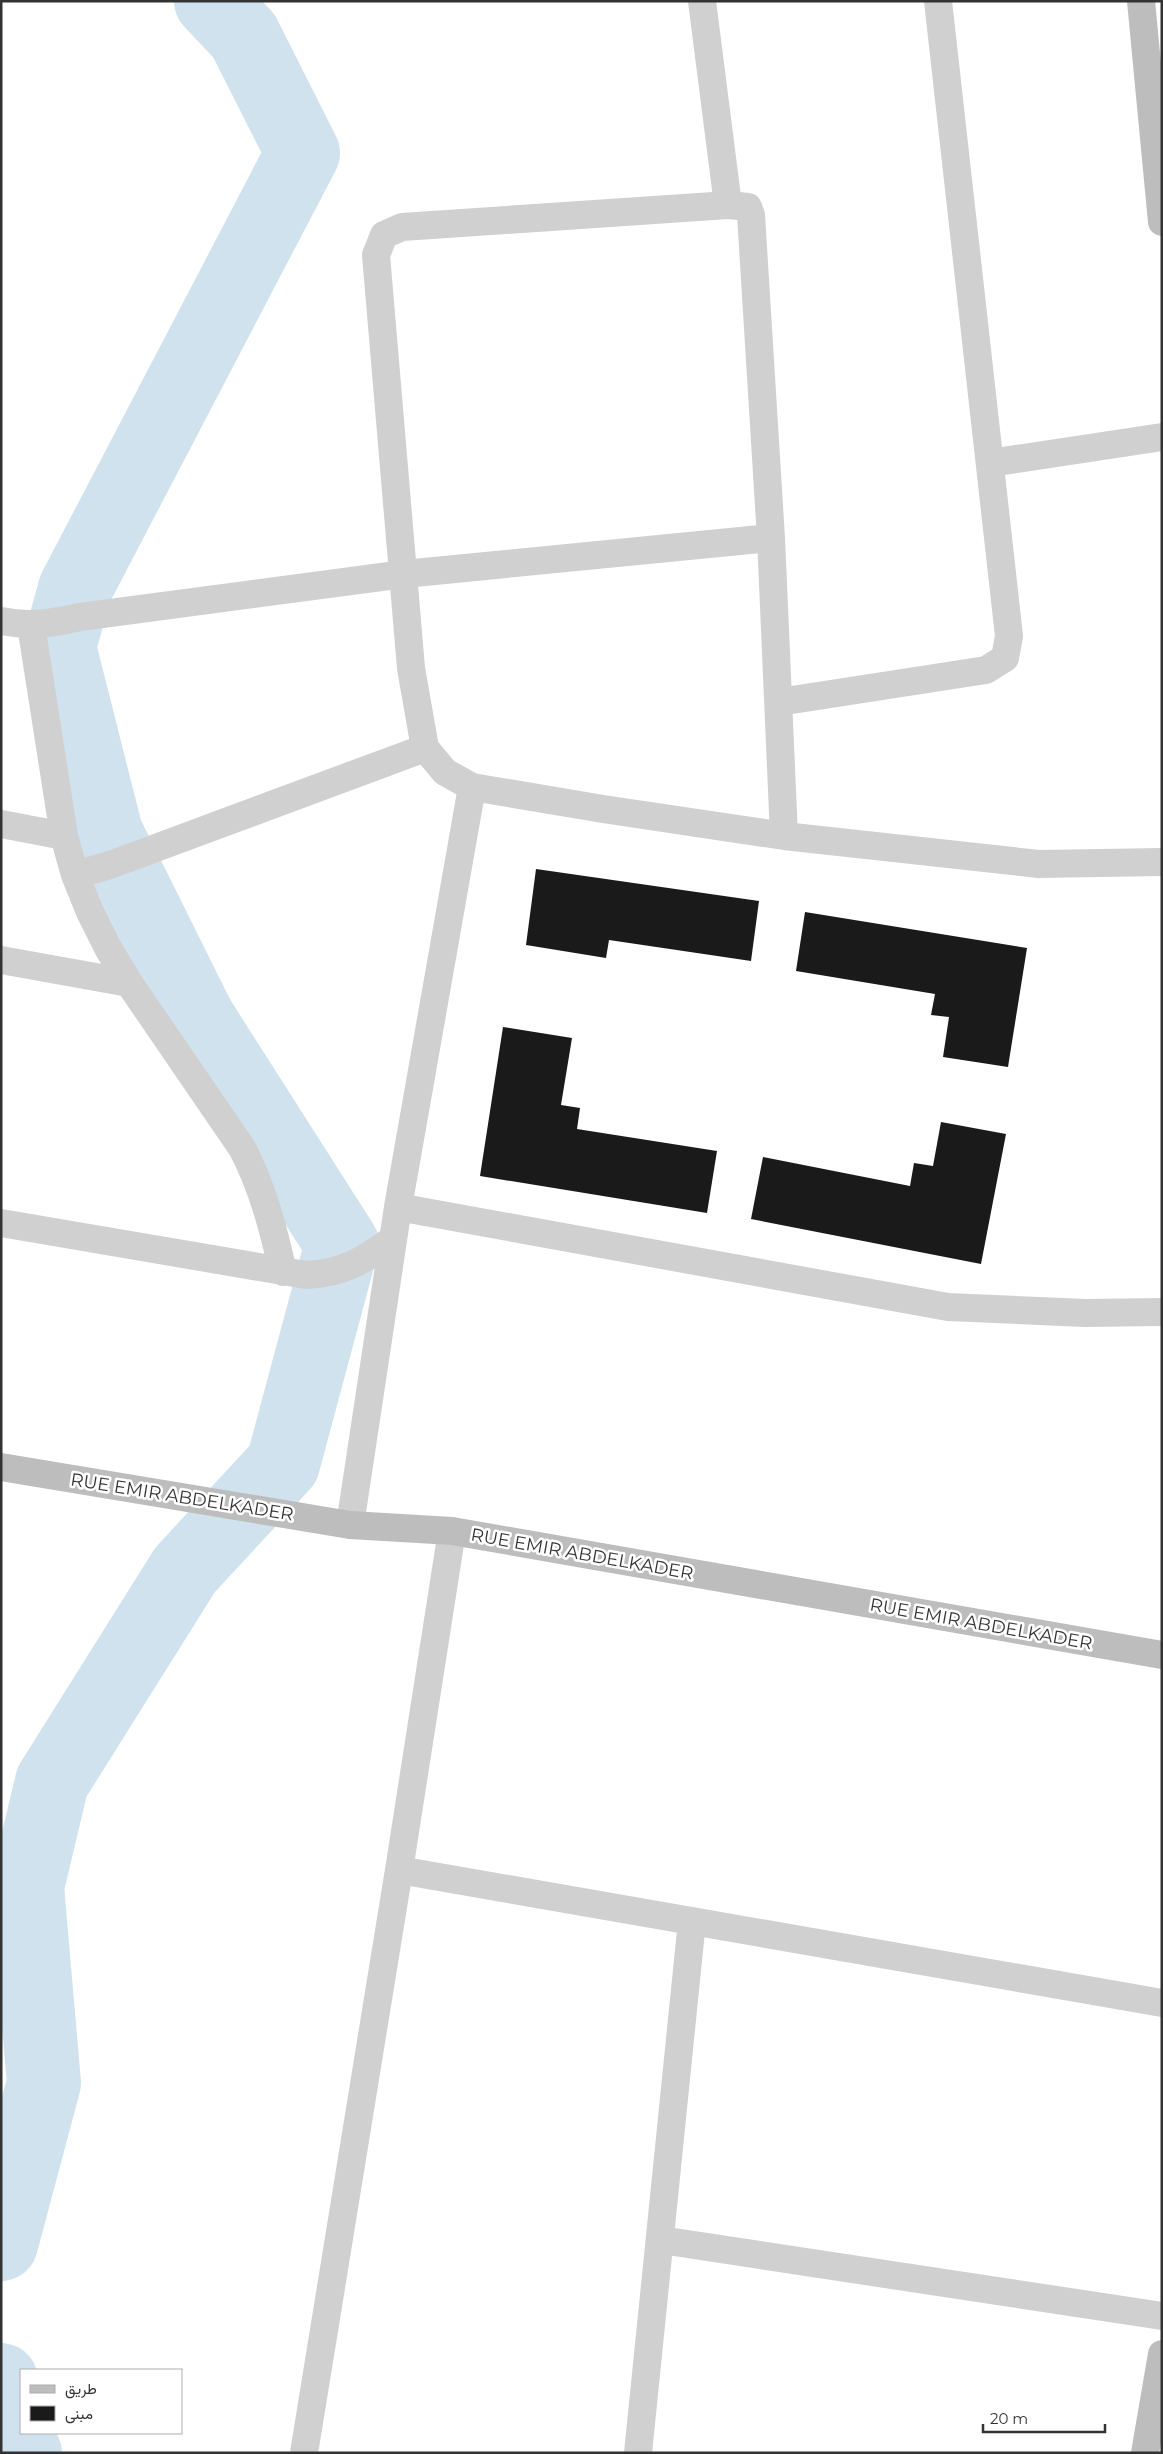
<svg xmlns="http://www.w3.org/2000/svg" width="1163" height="2454" font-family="Montserrat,Vazirmatn,sans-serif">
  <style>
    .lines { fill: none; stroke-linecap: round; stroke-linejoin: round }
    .river { stroke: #cfe2ee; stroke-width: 74 }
    .building { fill: #1a1a1a }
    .street { stroke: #d0d0d0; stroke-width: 28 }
    .secondary { stroke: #bdbdbd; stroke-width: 28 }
    .labels { text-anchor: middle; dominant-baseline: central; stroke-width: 5; stroke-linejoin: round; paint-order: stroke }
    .street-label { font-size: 18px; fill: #333; stroke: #fff }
  </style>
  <rect width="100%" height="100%" fill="#fff"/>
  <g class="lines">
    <path class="river" d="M 1,2244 L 44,2083 L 27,1887 L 52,1782 L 185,1570 L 283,1464 L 342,1244 L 198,1018 L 106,833 L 59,647 L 75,589 L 303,153 L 244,36 L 211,1
      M 1,2380 L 22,2449 L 25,2453"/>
  </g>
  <path class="building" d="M 536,869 L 759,901 L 751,961 L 609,940 L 606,958 L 526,945 Z
    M 805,912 L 1027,948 L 1008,1067 L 943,1057 L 949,1017 L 931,1015 L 935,994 L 796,971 Z
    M 503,1027 L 572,1038 L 561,1105 L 580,1108 L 577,1129 L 717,1151 L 707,1213 L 480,1176 Z
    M 941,1122 L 1006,1134 L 981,1264 L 751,1219 L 763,1157 L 910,1186 L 914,1163 L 933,1166 Z"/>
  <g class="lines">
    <path class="street" d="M 702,1 L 728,205
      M 990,463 L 1162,437
      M 1,621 C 29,627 53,623 80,617 L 404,574 L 771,538
      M 31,625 L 64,836 L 75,875 L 90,912 L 108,948 L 129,983 L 242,1148 C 263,1188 273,1228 283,1272
      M 779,702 L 986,670 L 1005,658 L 1009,636 L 938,1
      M 1,824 L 64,836
      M 784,836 L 771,538 L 751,215 L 748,207 L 728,205 L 402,227 L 384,235 L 376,255 L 411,668 L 425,748 L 445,772 L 472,787 L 603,809 L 784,836 L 1039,864 L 1162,862
      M 75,875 L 110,865 L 425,748
      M 1,960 L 129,983
      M 398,1207 L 948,1307 L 1085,1313 L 1162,1312
      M 1,1223 L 306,1275 C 344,1273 363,1261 393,1239
      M 350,1525 L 398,1207 L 472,787
      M 399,1870 L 1162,2003
      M 661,2240 L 1162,2316
      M 304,2453 L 399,1870 L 452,1531
      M 638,2453 L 692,1921"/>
    <path class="secondary" d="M 1141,1 L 1162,222
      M 1,1467 L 350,1525 L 452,1531 L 1162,1655
      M 1145,2453 L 1162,2354"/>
  </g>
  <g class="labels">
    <g class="street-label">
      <text transform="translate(182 1497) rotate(9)">RUE EMIR ABDELKADER</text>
      <text transform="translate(582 1554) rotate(10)">RUE EMIR ABDELKADER</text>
      <text transform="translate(981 1624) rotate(10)">RUE EMIR ABDELKADER</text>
    </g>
  </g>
  <rect width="1163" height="2454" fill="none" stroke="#333333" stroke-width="5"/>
  <rect x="20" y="2369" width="162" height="65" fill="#ffffff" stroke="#adadad"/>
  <rect x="30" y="2385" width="25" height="8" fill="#bdbdbd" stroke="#adadad"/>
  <text x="65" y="2394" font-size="15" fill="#333333">طريق</text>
  <rect x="30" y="2406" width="25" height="15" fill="#1a1a1a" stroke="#adadad"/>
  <text x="65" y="2419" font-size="15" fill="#333333">مبنى</text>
  <path d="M983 2424v8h122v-8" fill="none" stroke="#333333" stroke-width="2.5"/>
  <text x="990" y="2424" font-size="15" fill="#333333" stroke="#ffffff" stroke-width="4" paint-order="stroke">20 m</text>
</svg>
